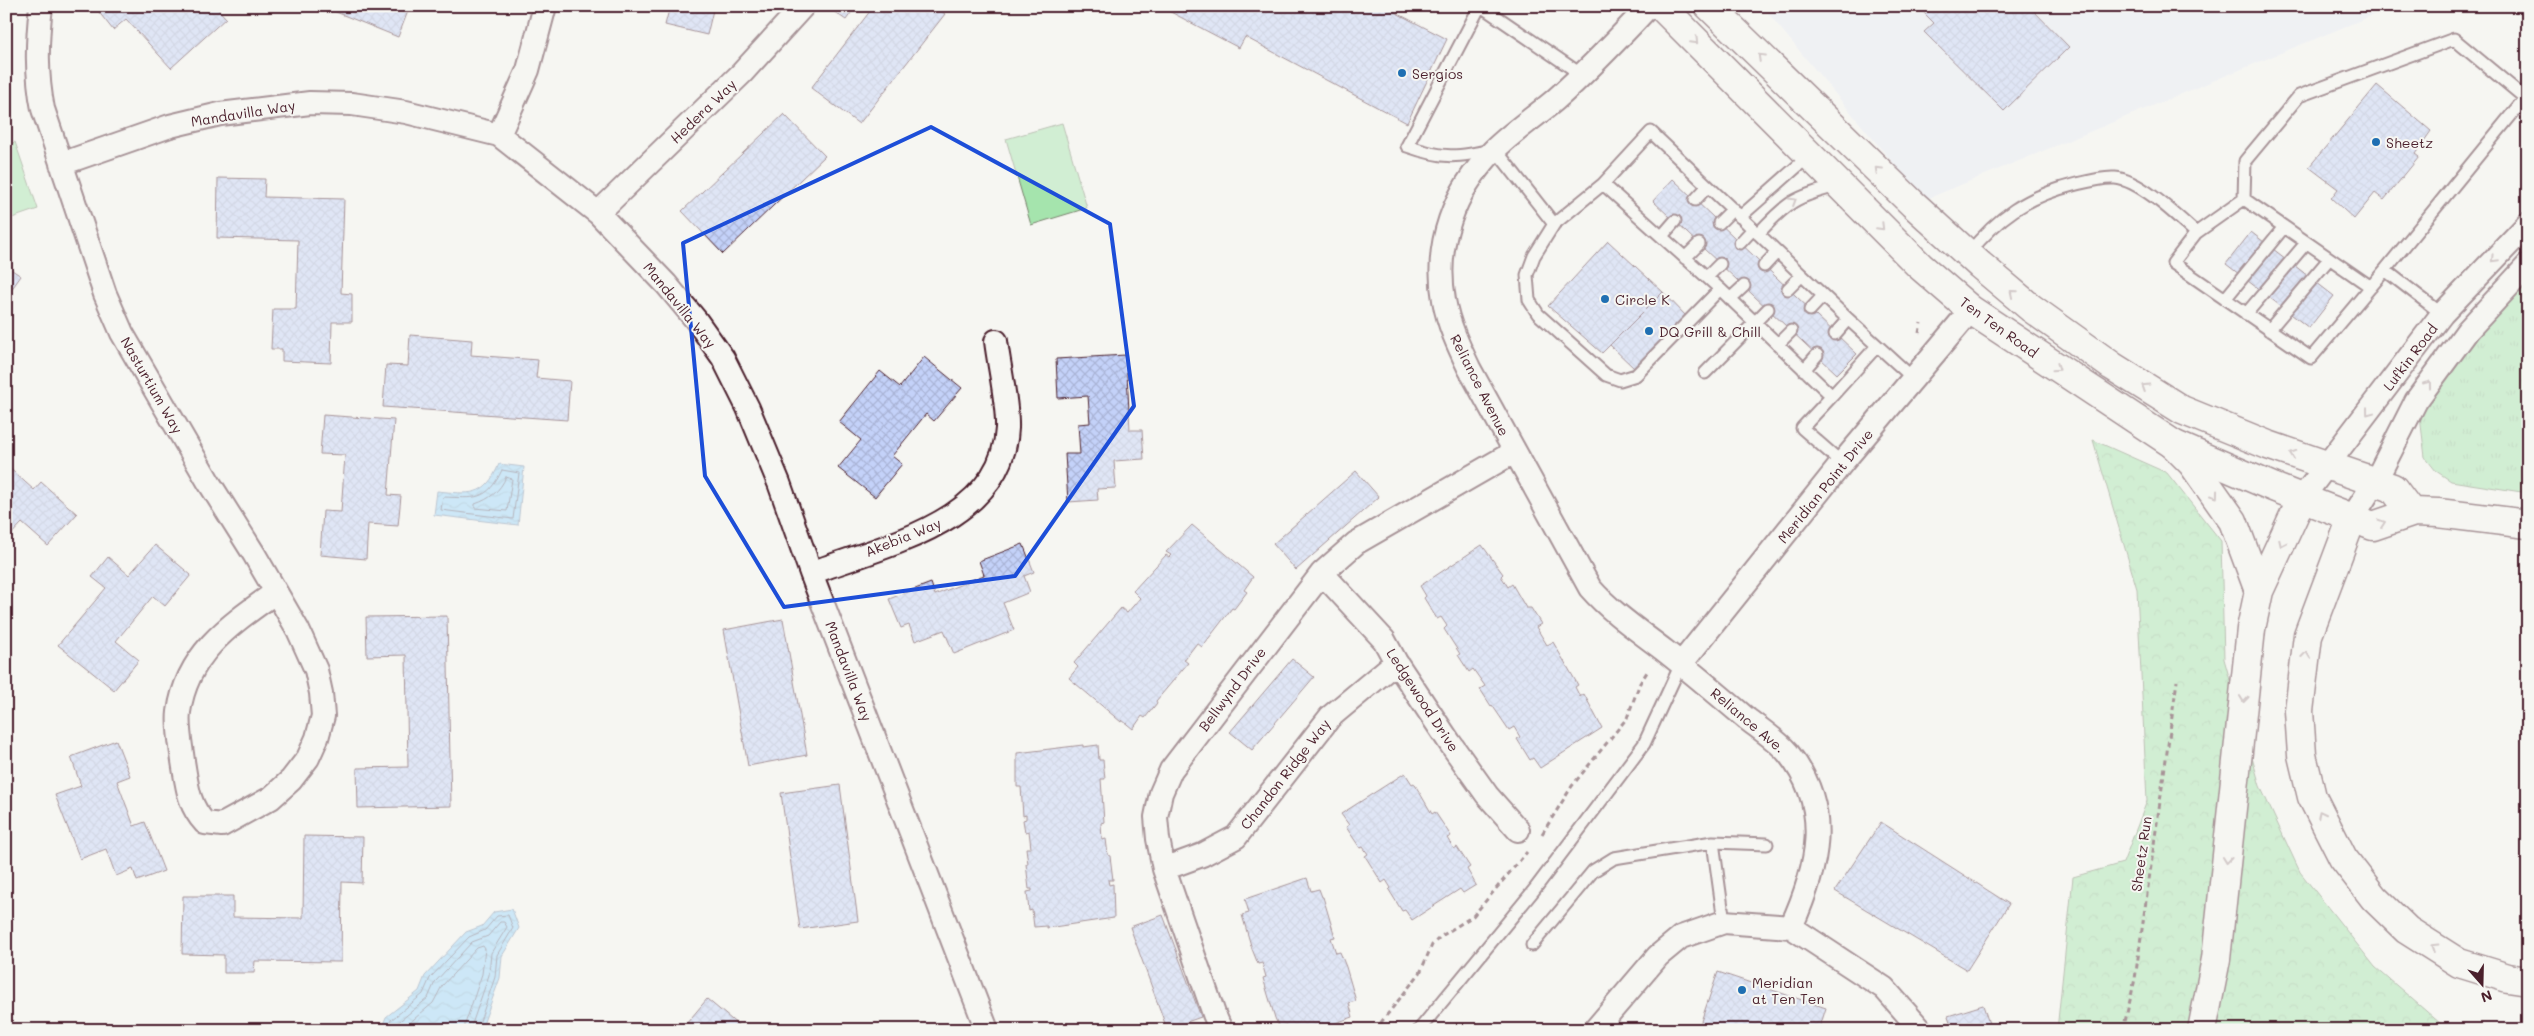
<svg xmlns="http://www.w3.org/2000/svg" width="2534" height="1036" font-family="Mali,sans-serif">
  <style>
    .built { fill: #e7ebf4 }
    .grass { fill: url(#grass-tufts); stroke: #78826c }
    .forest { fill: url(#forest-crowns); stroke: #78826c }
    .pitch { fill: #a5e4ad; stroke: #78826c }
    .water { fill: url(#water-waves); stroke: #7b8da8 }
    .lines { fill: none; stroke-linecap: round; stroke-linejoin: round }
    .shore { stroke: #6a687f; stroke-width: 1 }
    .building { fill: url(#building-cross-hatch); stroke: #4a1f2b }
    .service-casing { stroke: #4a1f2b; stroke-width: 15 }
    .minor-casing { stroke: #4a1f2b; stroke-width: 26 }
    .secondary-casing { stroke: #4a1f2b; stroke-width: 31 }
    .motorway-casing { stroke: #4a1f2b; stroke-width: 31 }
    .path { stroke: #4a1f2b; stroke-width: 3; stroke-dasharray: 5 4; stroke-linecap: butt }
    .service { stroke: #f6f6f2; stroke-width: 11 }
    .minor { stroke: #f6f6f2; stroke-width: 22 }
    .secondary { stroke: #f6f6f2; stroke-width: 28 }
    .motorway { stroke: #f6f6f2; stroke-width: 28 }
    .oneway { stroke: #a99598 }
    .marked { fill: none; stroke: #1d4ed8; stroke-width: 4; stroke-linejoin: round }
    .poi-dot { fill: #1f6fb2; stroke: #f6f6f2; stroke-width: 2 }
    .labels { text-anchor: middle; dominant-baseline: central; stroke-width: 4; stroke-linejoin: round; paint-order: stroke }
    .poi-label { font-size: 14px; fill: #4a1f2b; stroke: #f6f6f2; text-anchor: start }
    .street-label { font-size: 14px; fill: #4a1f2b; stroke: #f6f6f2 }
  </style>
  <defs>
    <pattern id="grass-tufts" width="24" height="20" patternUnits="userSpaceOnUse" patternTransform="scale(1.25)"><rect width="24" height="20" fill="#a5e4ad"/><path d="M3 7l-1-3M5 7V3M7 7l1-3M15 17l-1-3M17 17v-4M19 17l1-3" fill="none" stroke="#90c395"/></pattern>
    <pattern id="forest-crowns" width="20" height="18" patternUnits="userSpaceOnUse" patternTransform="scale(1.25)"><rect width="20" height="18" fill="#a5e4ad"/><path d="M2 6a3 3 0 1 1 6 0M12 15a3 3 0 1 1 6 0" fill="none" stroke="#90c395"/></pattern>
    <pattern id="water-waves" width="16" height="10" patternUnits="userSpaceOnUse" patternTransform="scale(1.25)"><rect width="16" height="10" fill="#9bd6fc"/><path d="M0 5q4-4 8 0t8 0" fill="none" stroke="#87b7d8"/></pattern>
    <pattern id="building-cross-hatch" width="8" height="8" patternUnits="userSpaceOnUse" patternTransform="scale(1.25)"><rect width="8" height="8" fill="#c4d2f9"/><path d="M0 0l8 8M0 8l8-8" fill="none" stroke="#aab4d6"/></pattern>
  </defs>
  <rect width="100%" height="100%" fill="#f6f6f2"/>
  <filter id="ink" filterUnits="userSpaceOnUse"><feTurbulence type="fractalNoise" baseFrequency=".02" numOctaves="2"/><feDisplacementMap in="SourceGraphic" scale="10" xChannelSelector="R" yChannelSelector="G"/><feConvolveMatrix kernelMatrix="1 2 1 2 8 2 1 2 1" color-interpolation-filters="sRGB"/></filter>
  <g filter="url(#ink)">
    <path class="built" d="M 1762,6 L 2395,6 L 1924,200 Z"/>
    <path class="grass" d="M 2528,273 L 2528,493 L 2451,481 L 2436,471 L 2425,457 L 2420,417 L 2430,396 L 2479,328 Z"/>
    <path class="forest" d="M 2093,440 L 2167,473 L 2221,541 L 2224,659 L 2260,786 L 2300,872 L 2375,967 L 2448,1030 L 2057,1030 L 2073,877 L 2123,863 L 2147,801 L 2137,589 Z"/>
    <path class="pitch" d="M 1062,123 L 1087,208 L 1031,225 L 1006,139 Z
      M 15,142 L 38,209 L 6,220 L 6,145 Z"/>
    <path class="water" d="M 499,464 L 524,467 L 518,525 L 434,515 L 437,491 C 470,494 485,498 499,464 Z
      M 512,909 L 519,928 L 502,956 L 500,978 L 481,1030 L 381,1030 L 386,1017 L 419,991 L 425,976 L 466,932 L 482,926 L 494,912 Z"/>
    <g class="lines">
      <path class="shore" d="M 502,470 L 519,473 L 513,519 L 441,510 L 443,497 C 475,498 487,502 502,470 Z
        M 506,477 L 512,479 L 507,511 L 475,508 L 475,504 C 490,499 500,491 506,477 Z
        M 386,1030 L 391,1020 L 423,994 L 430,978 L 469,937 L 485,930 L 497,916 L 508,915 L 513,928 L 497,955 L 495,977 L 477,1030
        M 393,1030 L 396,1024 L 428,998 L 435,982 L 472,942 L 488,936 L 500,922 L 504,922 L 507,927 L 491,953 L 489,975 L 470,1030
        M 401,1030 L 433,1003 L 442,986 L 477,948 L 483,946 L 485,949 L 482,974 L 463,1030"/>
    </g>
    <path class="building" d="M 94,6 L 169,6 L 172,10 L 176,6 L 215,6 L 226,18 L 171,68 L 126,19 L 113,30 Z
      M 321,6 L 410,6 L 398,37 Z
      M 670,6 L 714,6 L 707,35 L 665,25 Z
      M 831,6 L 856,6 L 846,20 L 830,9 Z
      M 874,6 L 936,6 L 945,14 L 859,124 L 811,88 Z
      M 1167,6 L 1383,6 L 1447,39 L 1407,123 L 1245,37 L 1239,48 L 1165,9 Z
      M 1917,6 L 2029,6 L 2069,47 L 2004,111 L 1924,32 L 1934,23 Z
      M 2377,85 L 2431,131 L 2415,154 L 2419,157 L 2384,200 L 2375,193 L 2354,219 L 2331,198 L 2338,189 L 2309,167 Z
      M 784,114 L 825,156 L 723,254 L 682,211 Z
      M 218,178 L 265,179 L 264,197 L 344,199 L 341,293 L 352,294 L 352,322 L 332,322 L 331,363 L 282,361 L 282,349 L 271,349 L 273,309 L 296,309 L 298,240 L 217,238 Z
      M 1673,179 L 1857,354 L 1837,374 L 1653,201 Z
      M 2251,232 L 2334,296 L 2309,328 L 2226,264 Z
      M 1608,241 L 1663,292 L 1602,353 L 1548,306 Z
      M 6,266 L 21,276 L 6,297 Z
      M 1663,292 L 1687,317 L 1635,369 L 1610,345 Z
      M 410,335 L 472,340 L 471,355 L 538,360 L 536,378 L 570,381 L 567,420 L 383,407 L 386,365 L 408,366 Z
      M 1126,355 L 1130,430 L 1142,430 L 1144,459 L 1114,461 L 1116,488 L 1097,489 L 1098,500 L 1068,502 L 1065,454 L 1080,454 L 1078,424 L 1090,423 L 1088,396 L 1058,398 L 1056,359 Z
      M 924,357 L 962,388 L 934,421 L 926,414 L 892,456 L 902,464 L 875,497 L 838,468 L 861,440 L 839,422 L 880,371 L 900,387 Z
      M 323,415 L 394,420 L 388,495 L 401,496 L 398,526 L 368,524 L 366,559 L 320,555 L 323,511 L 341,512 L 345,455 L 320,454 Z
      M 6,465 L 34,490 L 41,482 L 77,514 L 48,546 L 22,523 L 6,540 Z
      M 1356,471 L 1379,497 L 1296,570 L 1273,544 Z
      M 1192,525 L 1253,577 L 1244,590 L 1247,592 L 1234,609 L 1232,608 L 1202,647 L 1197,643 L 1184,660 L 1188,663 L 1156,701 L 1157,703 L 1145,718 L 1142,716 L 1133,729 L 1122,720 L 1121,722 L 1069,678 L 1078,667 L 1074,663 L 1121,608 L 1127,613 L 1140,598 L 1133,591 L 1166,555 L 1169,557 L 1171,555 L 1166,552 Z
      M 1023,544 L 1034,572 L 1024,576 L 1030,592 L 1003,603 L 1014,630 L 954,654 L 944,630 L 915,641 L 909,625 L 901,628 L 889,599 L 931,583 L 935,595 L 984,575 L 979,561 Z
      M 155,545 L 191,575 L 165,606 L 153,596 L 116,641 L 139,660 L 114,690 L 58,645 L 106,588 L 92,577 L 108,557 L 129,575 Z
      M 1482,545 L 1503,574 L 1501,576 L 1508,587 L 1512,584 L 1526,608 L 1531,608 L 1541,624 L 1536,627 L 1547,645 L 1553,642 L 1578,685 L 1575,687 L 1580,697 L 1584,694 L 1602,728 L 1540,768 L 1533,758 L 1530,760 L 1517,739 L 1520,737 L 1514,727 L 1509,730 L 1492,705 L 1491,706 L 1480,689 L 1485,686 L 1473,669 L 1469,672 L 1458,655 L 1460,654 L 1444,629 L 1447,626 L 1441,617 L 1437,619 L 1424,598 L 1426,596 L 1420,586 Z
      M 447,616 L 451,806 L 358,808 L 357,768 L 408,767 L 406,655 L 367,656 L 366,617 Z
      M 783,619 L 807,755 L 748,766 L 724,630 Z
      M 1292,659 L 1314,677 L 1252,750 L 1230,732 Z
      M 116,740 L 130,776 L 117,781 L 134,826 L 145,822 L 164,871 L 137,881 L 133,869 L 116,876 L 106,849 L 80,859 L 55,795 L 81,786 L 71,757 Z
      M 1083,745 L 1083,747 L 1098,745 L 1099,760 L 1103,760 L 1105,779 L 1101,779 L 1104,822 L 1101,823 L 1102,840 L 1106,839 L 1108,855 L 1110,856 L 1113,880 L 1108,880 L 1109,885 L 1113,884 L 1114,918 L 1047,928 L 1047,926 L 1034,927 L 1032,910 L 1029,911 L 1027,892 L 1032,891 L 1032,889 L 1029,889 L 1026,864 L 1028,864 L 1026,848 L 1031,848 L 1029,831 L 1025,832 L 1023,820 L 1026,819 L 1026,815 L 1023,816 L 1021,787 L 1017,787 L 1017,753 Z
      M 1405,773 L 1412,784 L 1414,783 L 1432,814 L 1435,812 L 1451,836 L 1447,838 L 1454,849 L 1457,847 L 1470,867 L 1467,869 L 1476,885 L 1463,893 L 1460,889 L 1412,920 L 1405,910 L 1402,911 L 1389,890 L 1391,888 L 1386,880 L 1382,883 L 1365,856 L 1368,854 L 1363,847 L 1360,848 L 1346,827 L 1349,825 L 1341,814 Z
      M 840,785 L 858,921 L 800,929 L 781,793 Z
      M 1881,822 L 2009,904 L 1967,970 L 1835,891 Z
      M 304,836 L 363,837 L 362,883 L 342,882 L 341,962 L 255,961 L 254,973 L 224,973 L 224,955 L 182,954 L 183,896 L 233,896 L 233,917 L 303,918 Z
      M 1307,878 L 1311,891 L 1319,889 L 1322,897 L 1323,897 L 1335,937 L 1331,938 L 1336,953 L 1340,952 L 1346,967 L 1356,1001 L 1349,1003 L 1353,1017 L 1315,1030 L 1288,1030 L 1286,1025 L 1279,1027 L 1275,1018 L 1263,978 L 1266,977 L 1262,963 L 1258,964 L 1252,949 L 1242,915 L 1249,913 L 1245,899 Z
      M 1163,915 L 1201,1017 L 1167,1029 L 1130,927 Z
      M 1718,972 L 1826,1008 L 1819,1030 L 1698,1030 Z
      M 707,999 L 744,1030 L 681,1030 Z
      M 1983,1005 L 1991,1030 L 1953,1030 L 1948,1016 Z"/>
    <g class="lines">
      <g class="service-casing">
        <path id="service" d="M 1480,6 L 1407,146 C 1444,159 1457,158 1495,149 L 1554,224
          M 1481,6 L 1582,75
          M 1603,184 L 1720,289 L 1832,396 L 1877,346
          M 2244,199 L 2245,161 L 2299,96 L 2454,39 L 2525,98 L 2385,270 L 2311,358 L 2173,263 L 2196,233 L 2244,199 L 2371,287
          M 1695,200 L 1708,186
          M 1740,217 L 1809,156
          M 1719,223 L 1733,209
          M 1758,234 C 1787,202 1796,196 1838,186
          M 1662,236 L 1675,221
          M 1740,243 L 1753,229
          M 1968,254 C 1998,217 2026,197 2073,185 C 2085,182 2102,177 2115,178 C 2140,180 2177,216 2196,233
          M 1685,258 L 1699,244
          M 1764,266 L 1777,252
          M 2385,270 L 2442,314
          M 1707,277 L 1720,264
          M 1720,289 L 1636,375 L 1620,380 L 1606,375 L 1538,314 L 1529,300 L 1527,275 L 1534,256 L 1554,224 L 1603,184 L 1651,132 L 1848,319 L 1914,379
          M 1788,289 L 1802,275
          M 1730,299 L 1744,286
          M 2225,299 L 2284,227
          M 1810,310 L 1823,296
          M 2246,314 L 2306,243
          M 2269,330 L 2329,259
          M 1835,334 L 1848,319
          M 1778,344 L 1791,331
          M 1804,370 L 1817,355
          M 1705,373 L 1768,309
          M 1832,396 L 1802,428 L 1842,463
          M 1713,842 L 1724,922
          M 1532,945 L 1593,871 L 1614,858 L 1713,842 L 1767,844
          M 1419,1030 L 1534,890 L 1644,744 L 1681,664"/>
      </g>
      <g class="minor-casing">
        <path id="minor" d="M 41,6 C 37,42 36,74 43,109 L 105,294 L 122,333 L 208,481 L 254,554 L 298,630 L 316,670 L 321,693 L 323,716 L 317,738 L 308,758 L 291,780 L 271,798 L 222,825 L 205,823 C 188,805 187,785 183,761 C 181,745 177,727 179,712 C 187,653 231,624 276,592
          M 1649,6 C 1619,38 1588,71 1555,100 C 1535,117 1512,132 1493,151 C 1454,191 1434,244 1444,300 C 1448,324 1459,347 1469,368 L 1590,588 C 1612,613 1639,631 1665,651 C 1693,673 1720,696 1747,719 C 1760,729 1777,740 1788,753 C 1833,808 1818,868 1791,927
          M 499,135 L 528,70 L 545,6
          M 61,164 L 170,126 L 220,114 L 310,103 L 352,104 L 406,112 L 499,135 L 598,213 L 666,284 L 696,320 L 723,358 L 748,408 L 779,483 L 811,573 L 987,1030
          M 598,213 L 742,73 L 803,6
          M 2302,498 L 2442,314 L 2528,224
          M 2352,518 L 2375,482 L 2416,401 L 2468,330 L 2528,265
          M 811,573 C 882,546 1003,522 1007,428 C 1008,404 999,366 996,341
          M 1322,573 L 1384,640 L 1396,662 L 1450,743 L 1487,795 L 1518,830
          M 1681,664 L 1842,463 L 1971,310
          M 1164,869 L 1202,855 L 1236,837 L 1330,717 L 1396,662
          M 1221,1030 L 1214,1014 L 1164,869 L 1158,839 L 1156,817 L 1161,793 L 1171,770 L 1322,573 L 1356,543 L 1514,452
          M 1595,1030 L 1658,956 L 1681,937 L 1724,922 L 1791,927 L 1884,988 L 1921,1030"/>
      </g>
      <g class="secondary-casing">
        <path id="secondary" d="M 1661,6 L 1920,266 L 1971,310 L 2173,444 L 2273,487 L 2373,526 L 2414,512 L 2438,513 L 2528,524
          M 1709,6 L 1913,204 L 1980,265 L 2031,308 L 2112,366 L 2182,410 L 2268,445 L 2393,488 L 2411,512"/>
      </g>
      <g class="motorway-casing">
        <path id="motorway" d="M 2173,444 L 2192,463 L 2233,521 L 2259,591
          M 2352,518 L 2308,635 L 2299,711 L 2302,755 L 2312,797 L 2343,858 L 2374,898 L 2407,930 L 2459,963 L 2508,978 L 2528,981
          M 2202,1030 L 2216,959 L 2251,629 L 2259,591 L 2302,498"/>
      </g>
      <path class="path" d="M 1919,333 L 1921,323
        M 1542,834 L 1572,786 L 1627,718 L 1640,683 L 1649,669
        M 1375,1030 L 1420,973 L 1432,945 L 1440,937 L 1473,916 L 1527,852
        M 2123,1030 L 2135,979 L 2177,681"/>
      <use href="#service" class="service"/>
      <use href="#minor" class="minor"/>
      <use href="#secondary" class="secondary"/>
      <use href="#motorway" class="motorway"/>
    </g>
    <defs><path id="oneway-chevron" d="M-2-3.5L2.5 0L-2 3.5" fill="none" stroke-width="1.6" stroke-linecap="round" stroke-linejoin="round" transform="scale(1.25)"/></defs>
    <g class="oneway">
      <use href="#oneway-chevron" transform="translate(1695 41) rotate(45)"/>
      <use href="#oneway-chevron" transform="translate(1761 57) rotate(-136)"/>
      <use href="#oneway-chevron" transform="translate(1878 170) rotate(-136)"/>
      <use href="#oneway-chevron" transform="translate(1793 201) rotate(-31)"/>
      <use href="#oneway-chevron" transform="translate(1881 227) rotate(45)"/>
      <use href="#oneway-chevron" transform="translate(2494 259) rotate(134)"/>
      <use href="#oneway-chevron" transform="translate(2013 293) rotate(-140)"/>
      <use href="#oneway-chevron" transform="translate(2057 368) rotate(34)"/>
      <use href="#oneway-chevron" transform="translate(2428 384) rotate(-54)"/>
      <use href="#oneway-chevron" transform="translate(2145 387) rotate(-148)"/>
      <use href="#oneway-chevron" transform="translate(2369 412) rotate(127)"/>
      <use href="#oneway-chevron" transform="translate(2293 454) rotate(-161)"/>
      <use href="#oneway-chevron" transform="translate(2215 495) rotate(54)"/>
      <use href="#oneway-chevron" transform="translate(2382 523) rotate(-19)"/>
      <use href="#oneway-chevron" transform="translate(2282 543) rotate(115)"/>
      <use href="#oneway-chevron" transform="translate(2306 655) rotate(-83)"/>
      <use href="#oneway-chevron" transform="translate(2244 699) rotate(96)"/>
      <use href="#oneway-chevron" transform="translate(2321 814) rotate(-117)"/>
      <use href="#oneway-chevron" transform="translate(2227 860) rotate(96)"/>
      <use href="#oneway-chevron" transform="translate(2434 947) rotate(-148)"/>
    </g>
  </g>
  <path d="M0 0H2534V1036H0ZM 931,127 L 1110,224 L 1134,406 L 1015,576 L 784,607 L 705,476 L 683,243 Z" fill="#f6f6f2" fill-opacity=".55" fill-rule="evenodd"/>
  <path class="marked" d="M 931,127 L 1110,224 L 1134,406 L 1015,576 L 784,607 L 705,476 L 683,243 Z"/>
  <g class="poi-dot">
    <circle cx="1402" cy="73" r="5"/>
    <circle cx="2376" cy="142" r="5"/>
    <circle cx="1605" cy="299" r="5"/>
    <circle cx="1649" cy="331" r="5"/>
    <circle cx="1742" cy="990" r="5"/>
  </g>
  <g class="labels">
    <g class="poi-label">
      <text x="1412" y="73">Sergios</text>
      <text x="2386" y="142">Sheetz</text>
      <text x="1615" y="299">Circle K</text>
      <text x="1659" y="331">DQ Grill &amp; Chill</text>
      <text x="1752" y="982">Meridian<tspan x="1752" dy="16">at Ten Ten</tspan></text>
    </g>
    <g class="street-label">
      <text transform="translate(703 111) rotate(-44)">Hedera Way</text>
      <text transform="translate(243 113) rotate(-9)">Mandavilla Way</text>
      <text transform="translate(680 305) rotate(51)">Mandavilla Way</text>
      <text transform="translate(1999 327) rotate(36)">Ten Ten Road</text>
      <text transform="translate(2410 357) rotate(-53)">Lufkin Road</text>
      <text transform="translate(152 385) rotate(60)">Nasturtium Way</text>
      <text transform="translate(1480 385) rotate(63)">Reliance Avenue</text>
      <text transform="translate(1825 486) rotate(-51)">Meridian Point Drive</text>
      <text transform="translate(903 537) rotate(-22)">Akebia Way</text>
      <text transform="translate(849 671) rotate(69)">Mandavilla Way</text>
      <text transform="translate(1232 689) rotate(-53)">Bellwynd Drive</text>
      <text transform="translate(1423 700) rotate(57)">Ledgewood Drive</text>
      <text transform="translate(1748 720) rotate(40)">Reliance Ave.</text>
      <text transform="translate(1285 774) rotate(-52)">Chandon Ridge Way</text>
      <text transform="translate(2141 854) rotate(-82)">Sheetz Run</text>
    </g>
  </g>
  <rect width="2534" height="1036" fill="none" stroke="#f6f6f2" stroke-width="25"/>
  <rect x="12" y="12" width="2509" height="1011" fill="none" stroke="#4a1f2b" stroke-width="2" filter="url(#ink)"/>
  <g transform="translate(2482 984) rotate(160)" stroke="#f6f6f2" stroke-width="4" paint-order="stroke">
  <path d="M0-4L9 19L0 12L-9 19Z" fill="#4a1f2b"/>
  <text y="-8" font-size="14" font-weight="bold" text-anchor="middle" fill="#4a1f2b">N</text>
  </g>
</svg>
